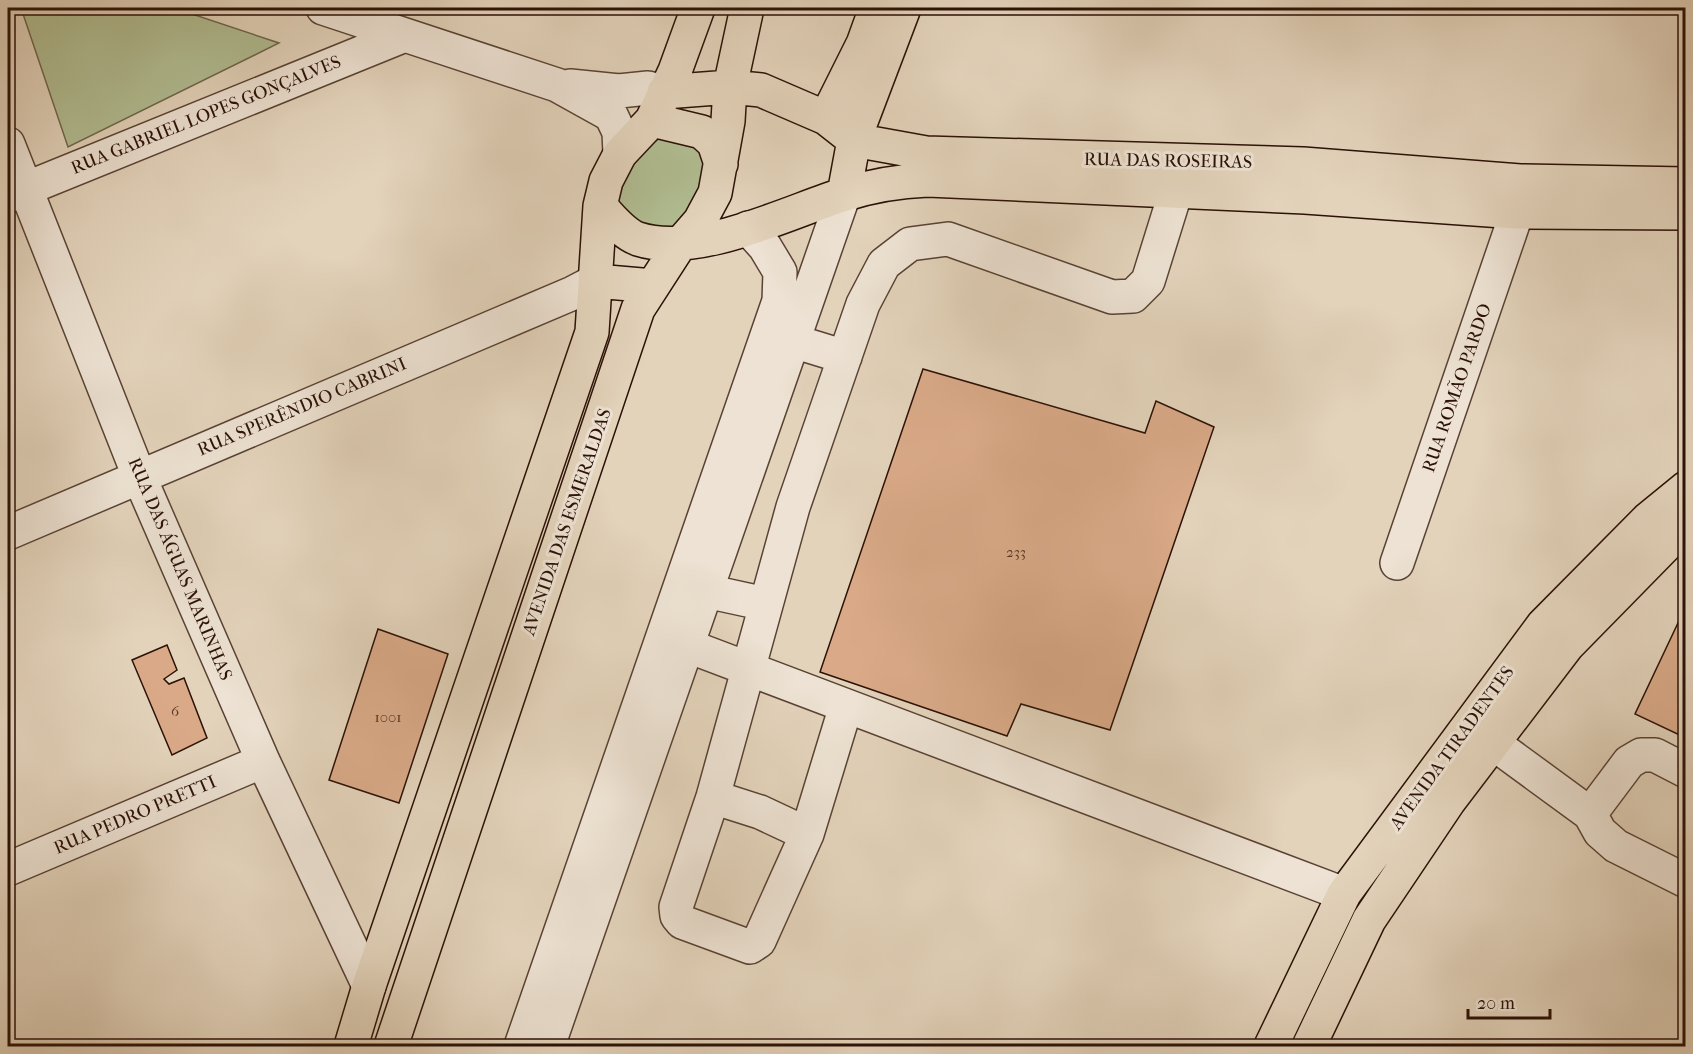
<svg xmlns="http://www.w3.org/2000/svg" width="1693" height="1054" font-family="'IM FELL French Canon',serif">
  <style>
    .green { fill: #b1bd92; stroke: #6e674c; stroke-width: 1.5 }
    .building { fill: #daaa88; stroke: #2b1107; stroke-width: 1.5 }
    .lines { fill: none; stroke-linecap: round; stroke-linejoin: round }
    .minor-casing { stroke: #594234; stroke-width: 36 }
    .major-casing { stroke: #2b1107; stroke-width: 36 }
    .minor { stroke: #ede2d3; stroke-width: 33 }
    .major { stroke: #e3d3bb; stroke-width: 33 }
    .labels { text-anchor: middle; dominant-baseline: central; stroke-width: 6; stroke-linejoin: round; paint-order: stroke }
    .number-label { font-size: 15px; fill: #573727 }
    .street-label { font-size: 18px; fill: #2b1107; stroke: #ede2d3 }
  </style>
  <rect width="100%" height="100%" fill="#e3d3bb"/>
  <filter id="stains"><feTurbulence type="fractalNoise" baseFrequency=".00333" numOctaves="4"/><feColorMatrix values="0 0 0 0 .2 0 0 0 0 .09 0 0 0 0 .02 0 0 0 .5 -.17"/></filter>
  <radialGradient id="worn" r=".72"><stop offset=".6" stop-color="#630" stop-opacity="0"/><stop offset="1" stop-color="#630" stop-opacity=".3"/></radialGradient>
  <path class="green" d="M 21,8 L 174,8 L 279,43 L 68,147 Z
    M 661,137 C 670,139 685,139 693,143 C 722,160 695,216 674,226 C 665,230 651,226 641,226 C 635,220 626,213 621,206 C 609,184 644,148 661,137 Z"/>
  <path class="building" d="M 923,369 L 1145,433 L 1156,401 L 1214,427 L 1110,730 L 1021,704 L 1007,736 L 820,672 Z
    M 1686,606 L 1686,738 L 1635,714 Z
    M 378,629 L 448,654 L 399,803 L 329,780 Z
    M 167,645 L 177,670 L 164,679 L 169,684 L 184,678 L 207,738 L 172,755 L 132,660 Z"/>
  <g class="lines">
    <g class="minor-casing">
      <path id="minor" d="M 323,8 L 557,85 L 611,115 L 619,132 L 620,154
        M 570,86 L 619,91 L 648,88 L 664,92
        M 8,144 L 139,476 L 263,761 L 369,986
        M 8,196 L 405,35
        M 793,341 L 845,357
        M 8,533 L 573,293 L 596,281
        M 1397,563 L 1517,212 L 1520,183
        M 706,591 L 766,604
        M 667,638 L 1344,894
        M 846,706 L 807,834 L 759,941 L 750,947 L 682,922 L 677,916 L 676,907 L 713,797 L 793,507 L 863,304 L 884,264 L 910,244 L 948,239 L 1112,297 L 1133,296 L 1148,281 L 1176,191
        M 1493,743 L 1590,814 L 1600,832 L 1616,846 L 1686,881
        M 713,797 L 760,812 L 807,834
        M 1590,814 L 1629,762 L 1641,755 L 1655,755 L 1686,771
        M 8,869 L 263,761
        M 521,1046 L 779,301 L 780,272 L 765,247 L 748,228
        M 548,1046 L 844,194"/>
    </g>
    <g class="major-casing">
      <path id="major" d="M 664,92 L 730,87 L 761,90 L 826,118 L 854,140 L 926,153 L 1303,164 L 1520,181 L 1686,184
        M 826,118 L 863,44 L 876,8
        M 652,120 L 702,132 L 714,143 L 721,164
        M 844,194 L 854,140 L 904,8
        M 600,206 C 611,217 622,233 638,239 C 697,258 786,213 842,195 C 870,186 899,181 928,180 L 1305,197 L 1517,212 L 1686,213
        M 596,281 L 653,286
        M 351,1046 L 369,986 L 592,332 L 600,206 L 606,181 L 620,154 L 652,120 L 675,71 L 698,8
        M 391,1046 L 638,309 L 680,244 L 700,221 L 715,193 L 728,121 L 730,87 L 747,8
        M 1271,1046 L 1344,894 L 1543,625 L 1648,519 L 1686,488
        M 1309,1046 L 1369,920 L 1449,801 L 1567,646 L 1669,542 L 1686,529"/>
    </g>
    <use href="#minor" class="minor"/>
    <use href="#major" class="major"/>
  </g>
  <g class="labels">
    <g class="number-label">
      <text x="1016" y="552">233</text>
      <text x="175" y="711">6</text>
      <text x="388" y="717">1001</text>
    </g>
    <g class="street-label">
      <text transform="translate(206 115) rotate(-22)">RUA GABRIEL LOPES GONÇALVES</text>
      <text transform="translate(1168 161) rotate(1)">RUA DAS ROSEIRAS</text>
      <text transform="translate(1457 388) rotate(-71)">RUA ROMÃO PARDO</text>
      <text transform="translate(302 407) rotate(-23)">RUA SPERÊNDIO CABRINI</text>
      <text transform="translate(567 522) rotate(-71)">AVENIDA DAS ESMERALDAS</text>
      <text transform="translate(180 569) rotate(67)">RUA DAS ÁGUAS MARINHAS</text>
      <text transform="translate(1452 748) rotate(-54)">AVENIDA TIRADENTES</text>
      <text transform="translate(135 815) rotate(-23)">RUA PEDRO PRETTI</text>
    </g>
  </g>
  <rect width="1693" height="1054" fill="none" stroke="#e3d3bb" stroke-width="30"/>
  <rect x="9" y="9" width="1675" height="1036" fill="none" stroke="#2b1107" stroke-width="3"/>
  <rect x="15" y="15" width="1663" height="1024" fill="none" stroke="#2b1107" stroke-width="1.5"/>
  <path d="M1468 1009v9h82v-9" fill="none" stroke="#2b1107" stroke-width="3"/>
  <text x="1477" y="1009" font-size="18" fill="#2b1107" stroke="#ede2d3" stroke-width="4.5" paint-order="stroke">20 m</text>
  <rect width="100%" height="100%" filter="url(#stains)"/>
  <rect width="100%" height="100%" fill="url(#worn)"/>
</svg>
